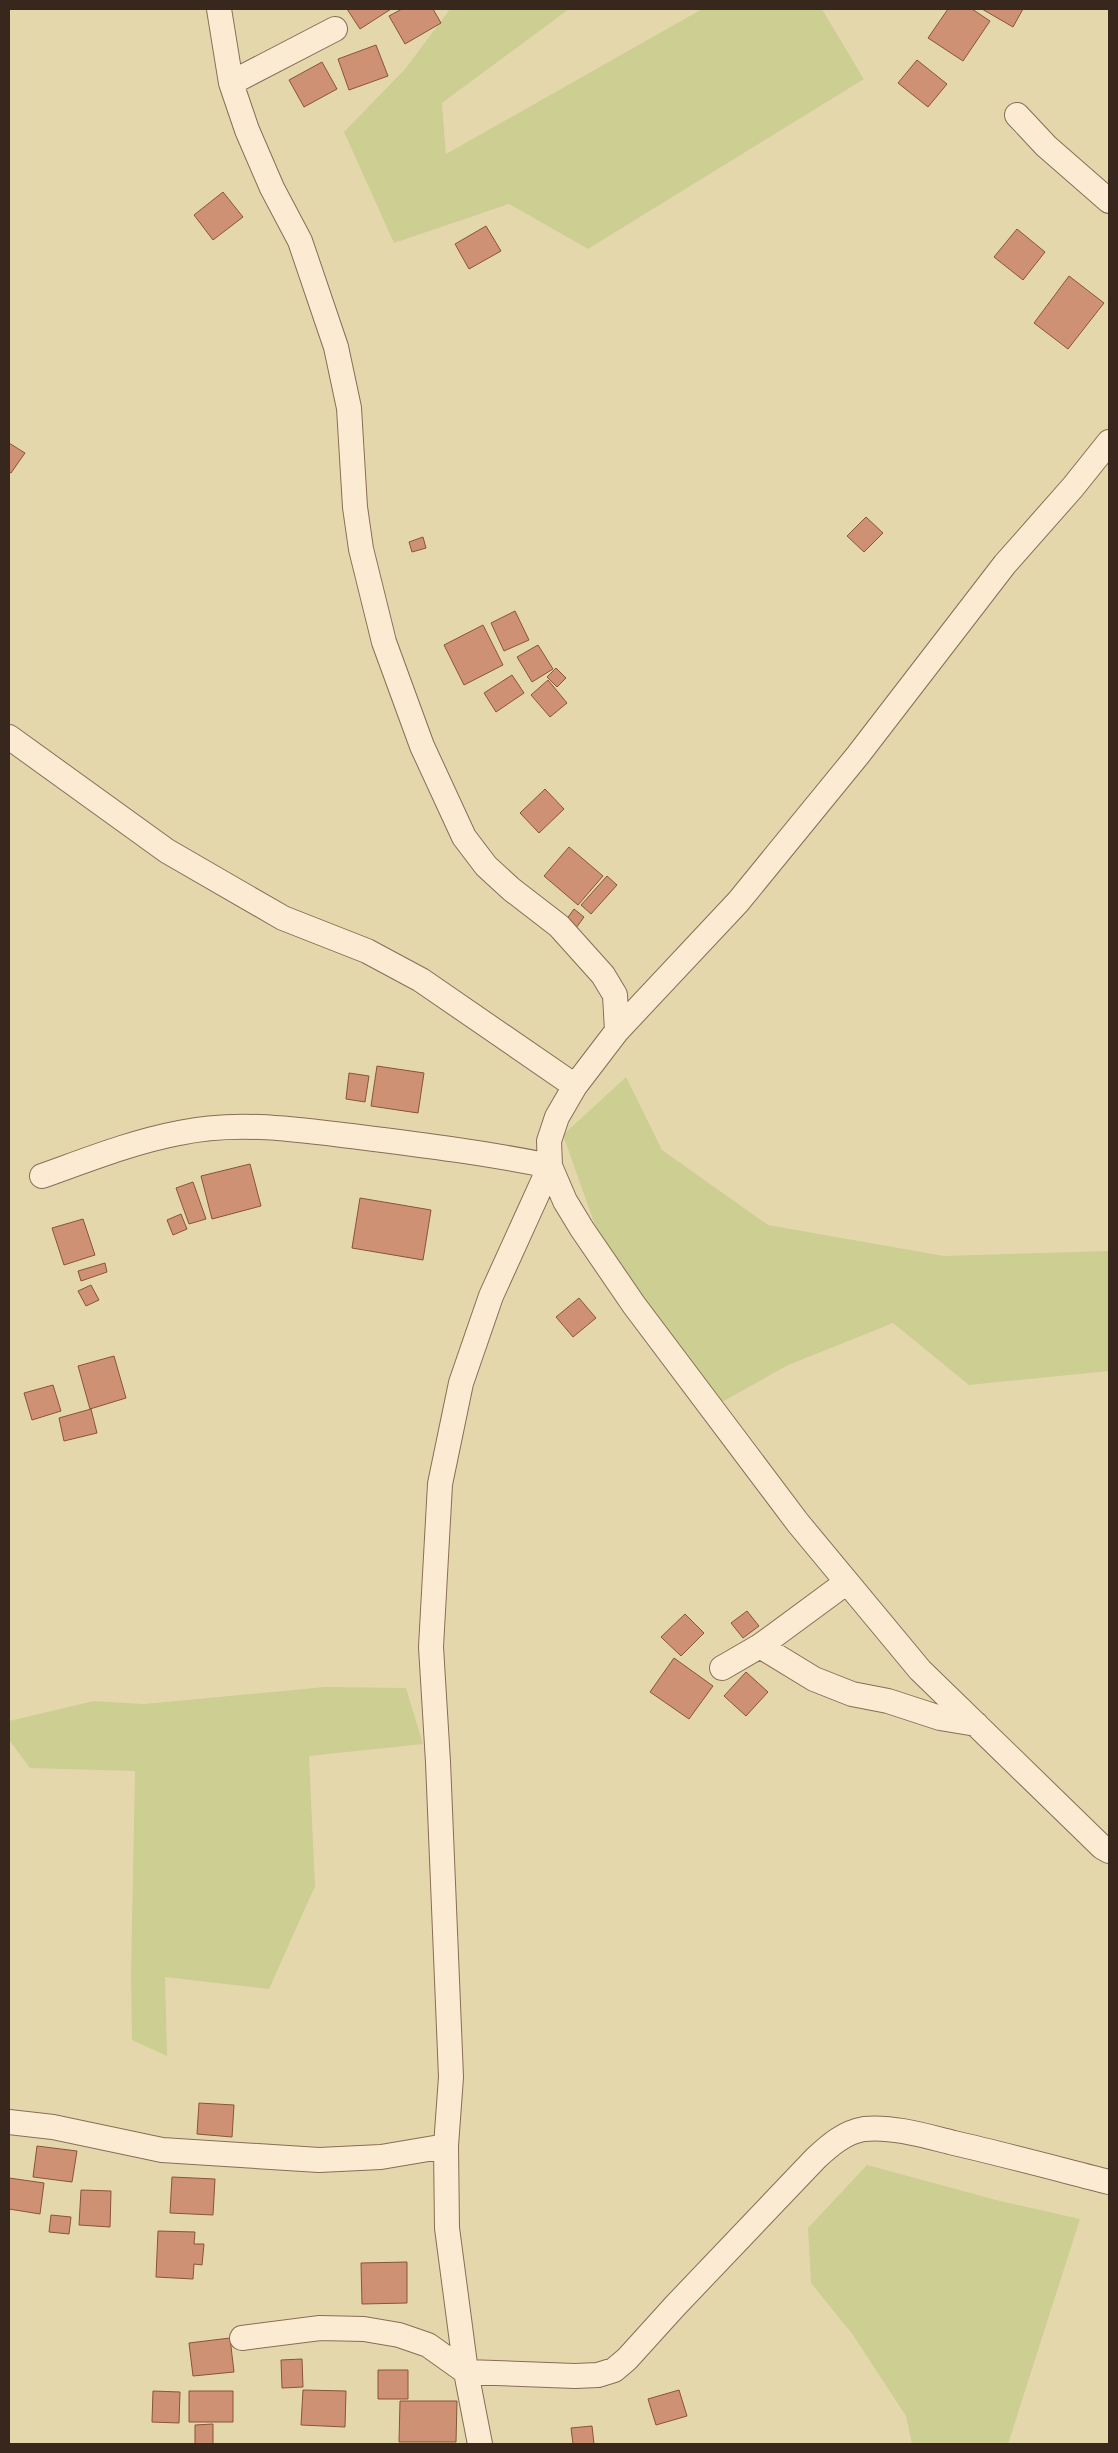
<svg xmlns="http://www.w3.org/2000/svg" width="1118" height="2453" font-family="Merriweather,serif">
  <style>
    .farmland { fill: #e5d7ac }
    .green { fill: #ccce92 }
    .building { fill: #cf9173; stroke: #89533b }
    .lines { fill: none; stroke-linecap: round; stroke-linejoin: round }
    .minor-casing { stroke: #896d56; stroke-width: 26 }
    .minor { stroke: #faebd2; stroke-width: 24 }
  </style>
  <rect width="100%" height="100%" fill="#efddbf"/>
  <path class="farmland" d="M 9,9 L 450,9 L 405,69 L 394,242 L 509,204 L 588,249 L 864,78 L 822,9 L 1109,9 L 1109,2444 L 9,2444 Z
    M 569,9 L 702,9 L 446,155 L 442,103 Z"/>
  <path class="green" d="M 450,9 L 569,9 L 442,103 L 446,154 L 702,9 L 822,9 L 864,79 L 588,249 L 509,204 L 394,243 L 344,132 L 405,69 Z
    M 626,1077 L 662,1150 L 768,1225 L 944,1256 L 1109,1251 L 1109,1371 L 969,1385 L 893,1323 L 788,1365 L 713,1407 L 608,1262 L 563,1135 Z
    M 325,1687 L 406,1688 L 423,1744 L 309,1756 L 315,1886 L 269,1989 L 165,1977 L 167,2056 L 132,2040 L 131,1975 L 135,1771 L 30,1768 L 9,1740 L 9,1721 L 94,1701 L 144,1704 Z
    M 867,2165 L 1000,2201 L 1080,2219 L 1008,2444 L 912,2444 L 906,2416 L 853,2335 L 811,2283 L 808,2228 Z"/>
  <path class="building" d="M 347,9 L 391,9 L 360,29 Z
    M 402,9 L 433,9 L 441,23 L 405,44 L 389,16 Z
    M 948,9 L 972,9 L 990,21 L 963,61 L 928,38 Z
    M 982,9 L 1023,9 L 1013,27 Z
    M 376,45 L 388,76 L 349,90 L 338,59 Z
    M 917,60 L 947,84 L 928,107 L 898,83 Z
    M 322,62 L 337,89 L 304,107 L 289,80 Z
    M 223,192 L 243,217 L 213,240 L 194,215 Z
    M 486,226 L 501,251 L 469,269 L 455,244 Z
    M 1017,229 L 1045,252 L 1023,280 L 994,257 Z
    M 1069,276 L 1104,303 L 1068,349 L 1034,323 Z
    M 9,443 L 25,453 L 11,473 L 9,472 Z
    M 866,517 L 883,533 L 864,552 L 847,536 Z
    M 423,537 L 426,548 L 412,552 L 409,542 Z
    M 515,611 L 529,640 L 504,651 L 491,623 Z
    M 483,625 L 503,665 L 464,685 L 444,645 Z
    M 538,645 L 553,669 L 532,682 L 517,657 Z
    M 556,668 L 566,678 L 557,687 L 547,677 Z
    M 512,675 L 524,693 L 496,712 L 484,693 Z
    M 548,680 L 567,703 L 550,717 L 531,695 Z
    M 545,789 L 564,809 L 539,833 L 520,813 Z
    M 569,847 L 603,876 L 578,905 L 544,876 Z
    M 607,876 L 617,885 L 591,914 L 581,905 Z
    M 574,909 L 584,917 L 576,928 L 566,920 Z
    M 377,1066 L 424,1073 L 418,1113 L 371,1106 Z
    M 349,1073 L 369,1076 L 365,1102 L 346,1099 Z
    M 250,1164 L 261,1206 L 212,1219 L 201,1176 Z
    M 193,1182 L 206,1219 L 189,1224 L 176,1188 Z
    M 360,1198 L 431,1210 L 423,1260 L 352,1248 Z
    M 181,1214 L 187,1229 L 173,1235 L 167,1220 Z
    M 83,1219 L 95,1255 L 64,1265 L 52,1228 Z
    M 105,1263 L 107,1272 L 81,1281 L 78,1271 Z
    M 91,1285 L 99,1300 L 86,1306 L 78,1291 Z
    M 579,1298 L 596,1318 L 573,1337 L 556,1317 Z
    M 114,1356 L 126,1398 L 90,1409 L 78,1366 Z
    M 53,1385 L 61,1411 L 32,1420 L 24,1393 Z
    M 91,1409 L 97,1433 L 64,1441 L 59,1418 Z
    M 747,1611 L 759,1626 L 743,1638 L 731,1623 Z
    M 685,1614 L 704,1633 L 681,1656 L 661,1637 Z
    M 674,1658 L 713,1686 L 689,1719 L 650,1692 Z
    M 746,1672 L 768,1692 L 746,1716 L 724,1696 Z
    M 199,2103 L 234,2105 L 232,2137 L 197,2134 Z
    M 37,2146 L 77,2151 L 72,2182 L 33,2177 Z
    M 172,2177 L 215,2179 L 213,2215 L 170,2213 Z
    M 9,2178 L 44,2183 L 40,2214 L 9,2209 Z
    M 81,2190 L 111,2191 L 110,2227 L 79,2225 Z
    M 51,2215 L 71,2217 L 69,2234 L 49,2232 Z
    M 158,2231 L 195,2232 L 194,2244 L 204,2244 L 202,2265 L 194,2264 L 193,2279 L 156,2277 Z
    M 407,2262 L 407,2303 L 362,2304 L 361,2263 Z
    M 230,2338 L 234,2372 L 193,2376 L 189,2343 Z
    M 302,2359 L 303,2387 L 282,2388 L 281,2360 Z
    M 378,2370 L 408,2370 L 408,2399 L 378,2399 Z
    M 303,2390 L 346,2391 L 345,2427 L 301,2425 Z
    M 679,2390 L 687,2416 L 656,2425 L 648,2399 Z
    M 153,2391 L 180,2392 L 179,2423 L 152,2422 Z
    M 189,2391 L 233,2391 L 233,2422 L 189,2422 Z
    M 400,2401 L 457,2401 L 456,2442 L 399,2442 Z
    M 213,2424 L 213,2444 L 195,2444 L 195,2425 Z
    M 592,2426 L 594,2444 L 573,2444 L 571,2428 Z"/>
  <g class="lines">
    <g class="minor-casing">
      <path id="minor" d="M 219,9 L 231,83 L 247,130 L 272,188 L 300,241 L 336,347 L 349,408 L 355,507 L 361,549 L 384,642 L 422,746 L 464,837 L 486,866 L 511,889 L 559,926 L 603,975 L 615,995 L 617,1031
        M 231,83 L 335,29
        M 1017,115 L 1046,146 L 1109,201
        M 1109,442 L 1073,487 L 1005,564 L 858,755 L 738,902 L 617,1031 L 575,1086 L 557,1117 L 549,1141 L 550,1166 L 565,1201 L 582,1229 L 634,1305 L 798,1523 L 920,1670 L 1102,1847 L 1109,1851
        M 9,737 L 167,851 L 283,918 L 367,951 L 421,980 L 575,1086
        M 42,1176 C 87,1160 132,1142 179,1133 C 238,1120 300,1130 359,1137 C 423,1145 487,1153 550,1166 L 491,1296 L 461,1383 L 440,1484 L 431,1647 L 438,1762 L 451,2077 L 446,2146 L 447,2228 L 466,2372 L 480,2444
        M 760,1646 L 814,1679 L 852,1694 L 888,1701 L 940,1718 L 976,1724
        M 722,1668 L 760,1646 L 847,1582
        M 9,2122 L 53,2127 L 162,2150 L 319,2160 L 381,2157 L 446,2146
        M 242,2338 L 320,2328 L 364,2329 L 399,2335 L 428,2345 L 466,2372 L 575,2376 L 598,2375 L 614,2370 L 627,2359 L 675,2306 L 816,2158 C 830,2145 845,2132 864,2129 C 893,2126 926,2136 954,2143 C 1006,2155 1058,2169 1109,2182"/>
    </g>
    <use href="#minor" class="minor"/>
  </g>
  <rect width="1118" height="2453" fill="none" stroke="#37271c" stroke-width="20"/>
</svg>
